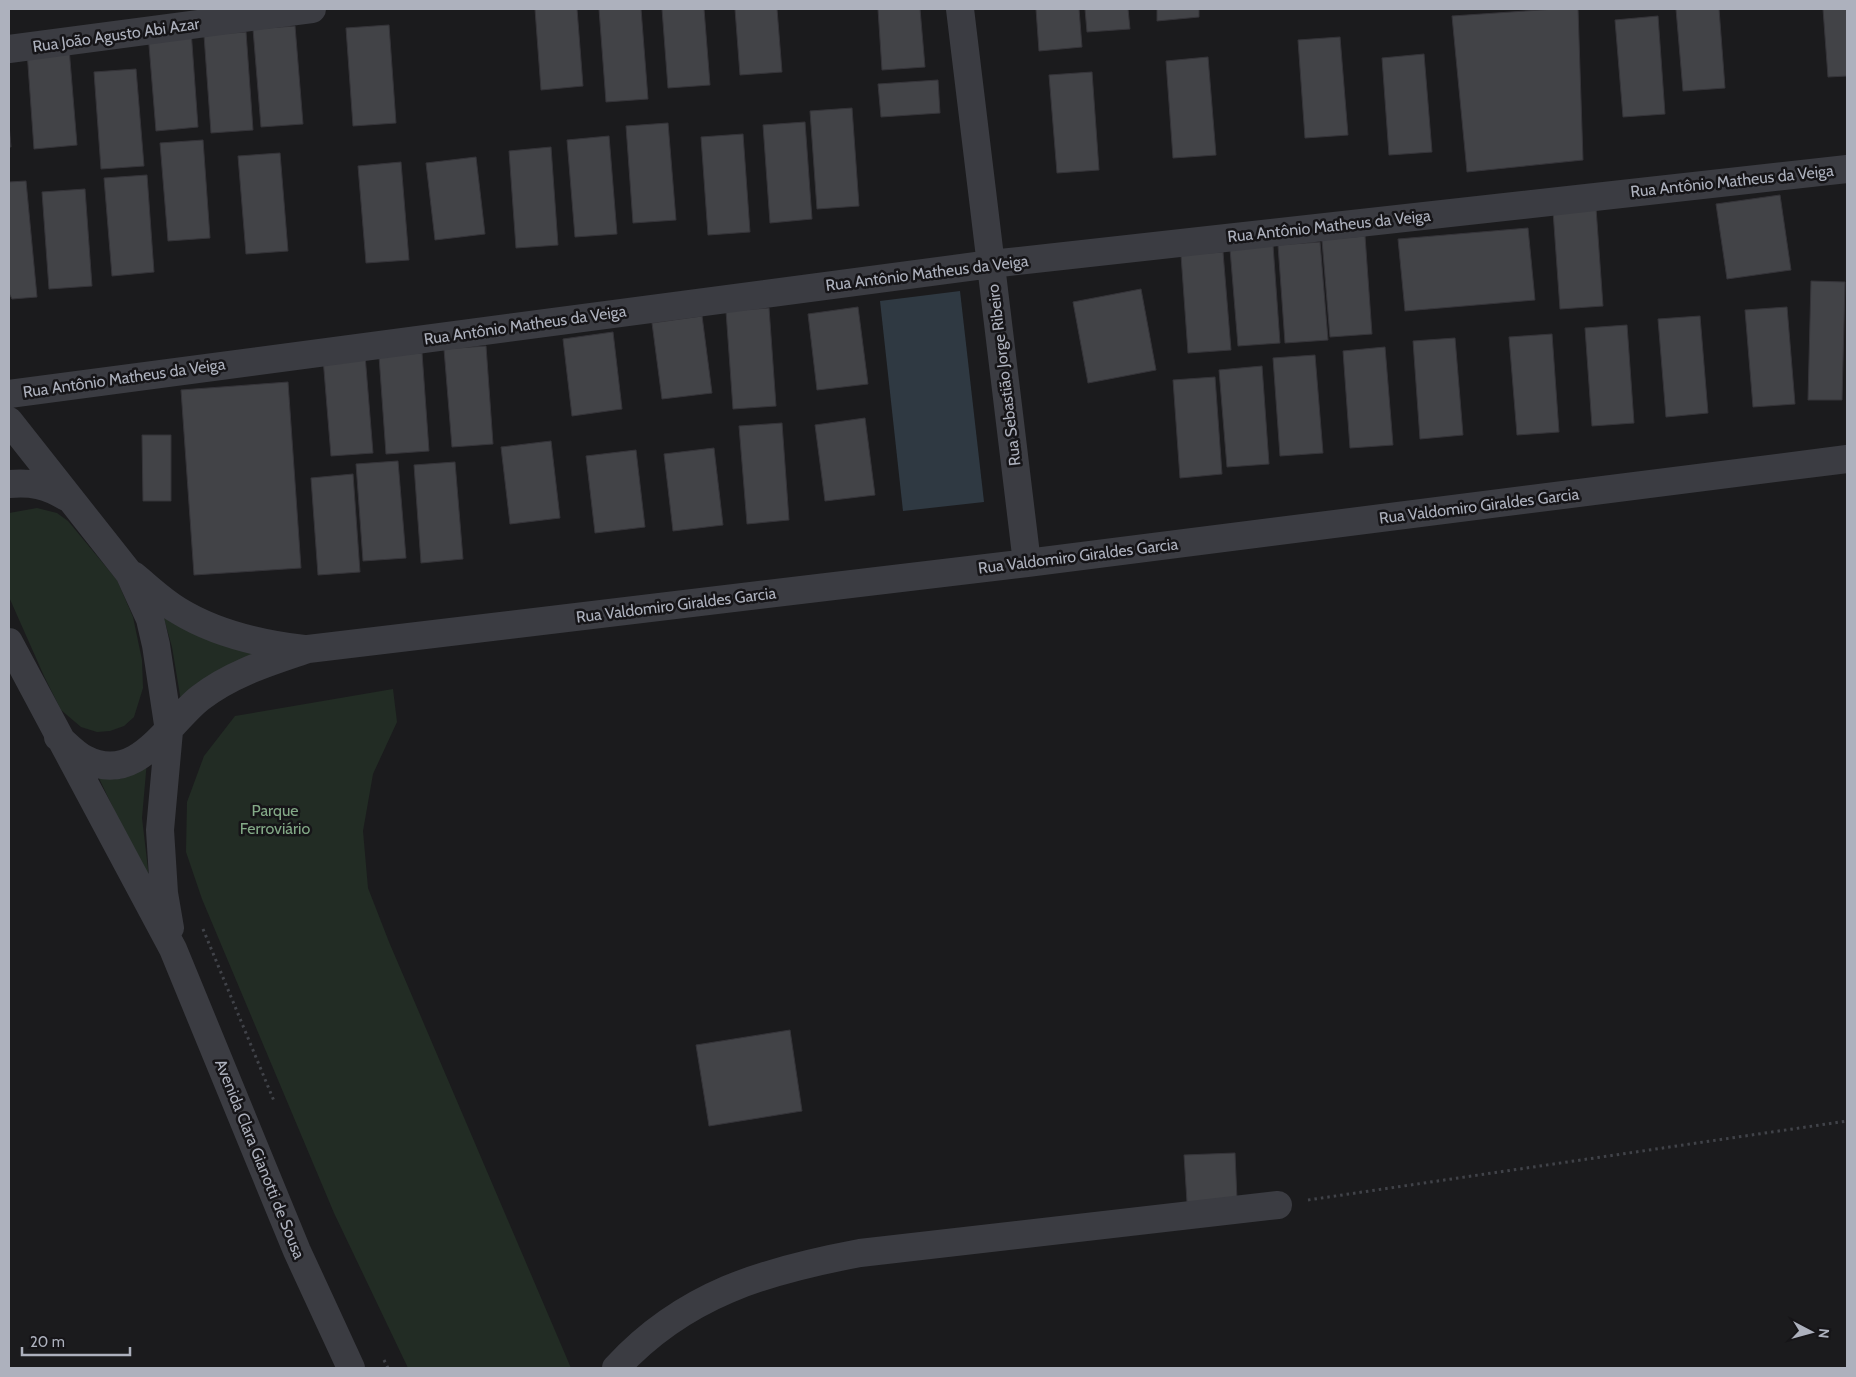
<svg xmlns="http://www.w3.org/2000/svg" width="1856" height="1377" font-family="Cabin,sans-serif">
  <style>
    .green { fill: #222c24 }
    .water { fill: #2f3942 }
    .building { fill: #424347; stroke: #353439 }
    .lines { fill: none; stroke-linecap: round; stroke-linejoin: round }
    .path { stroke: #414349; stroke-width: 3; stroke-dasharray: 2.5 4; stroke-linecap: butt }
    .street { stroke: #3b3c42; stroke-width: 28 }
    .labels { text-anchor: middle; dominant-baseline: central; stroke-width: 5; stroke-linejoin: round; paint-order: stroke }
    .street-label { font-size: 16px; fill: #adb1bd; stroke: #161518 }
    .park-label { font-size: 16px; fill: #83a987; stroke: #161518 }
  </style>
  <rect width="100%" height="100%" fill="#1b1b1d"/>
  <path class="green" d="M 37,508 L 57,513 L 68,521 L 117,580 L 133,617 L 142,660 L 143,688 L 134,717 L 124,726 L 110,731 L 97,732 L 81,727 L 61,710 L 44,676 L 9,597 L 9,513 Z
    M 163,615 L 269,653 C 228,663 211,670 181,701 L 172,647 Z
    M 393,689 L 397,722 L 373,774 L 363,831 L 368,888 L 389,942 L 571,1368 L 408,1368 L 334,1213 L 202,899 L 186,852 L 187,802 L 204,756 L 235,716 Z
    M 147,761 L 142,818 L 150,886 L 98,776 C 122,784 130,776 147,761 Z"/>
  <path class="water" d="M 960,291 L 984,502 L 903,511 L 880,301 Z"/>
  <path class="building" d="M 535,9 L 577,9 L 583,86 L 541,90 Z
    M 599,9 L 641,9 L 648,99 L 606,102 Z
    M 662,9 L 704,9 L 710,85 L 668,88 Z
    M 735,9 L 777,9 L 782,72 L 740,75 Z
    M 878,9 L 920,9 L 925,67 L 882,70 Z
    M 1036,9 L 1079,9 L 1082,47 L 1039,51 Z
    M 1085,9 L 1128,9 L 1130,29 L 1087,32 Z
    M 1157,9 L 1199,9 L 1199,17 L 1157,21 Z
    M 1555,9 L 1578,9 L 1583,160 L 1467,172 L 1452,16 Z
    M 1676,9 L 1719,9 L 1725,88 L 1683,91 Z
    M 1823,9 L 1847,9 L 1847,76 L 1828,77 Z
    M 1658,16 L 1665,114 L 1623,117 L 1615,20 Z
    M 389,25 L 396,123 L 353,126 L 346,28 Z
    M 295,26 L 303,124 L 261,127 L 253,29 Z
    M 191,30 L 198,127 L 156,131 L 148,33 Z
    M 246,32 L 253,130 L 211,133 L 204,35 Z
    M 1340,37 L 1348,135 L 1305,138 L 1298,40 Z
    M 69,48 L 77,145 L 34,149 L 27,51 Z
    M 1424,54 L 1432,152 L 1389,155 L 1382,58 Z
    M 1208,57 L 1216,155 L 1173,158 L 1166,61 Z
    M 136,69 L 144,166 L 101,169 L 94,72 Z
    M 1092,72 L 1099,170 L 1057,173 L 1049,75 Z
    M 938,80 L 940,113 L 881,117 L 878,84 Z
    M 852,108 L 859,206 L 817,209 L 810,111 Z
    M 805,122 L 812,219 L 770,223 L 763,125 Z
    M 668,123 L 676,220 L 633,223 L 626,126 Z
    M 9,124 L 11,147 L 9,147 Z
    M 743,134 L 750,232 L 708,235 L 701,137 Z
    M 609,136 L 617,234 L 575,237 L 567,140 Z
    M 203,140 L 210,238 L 168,241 L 160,143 Z
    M 551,147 L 558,245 L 516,248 L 509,151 Z
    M 280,153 L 288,251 L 246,254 L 238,156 Z
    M 476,157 L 485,234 L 435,240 L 426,163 Z
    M 401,162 L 409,260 L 366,263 L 358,166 Z
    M 147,175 L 154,272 L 112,276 L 104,178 Z
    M 26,181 L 37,297 L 12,299 L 9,293 L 9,182 Z
    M 85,189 L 92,286 L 49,289 L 42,192 Z
    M 1780,195 L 1791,270 L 1727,279 L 1716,204 Z
    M 1596,208 L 1603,306 L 1560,309 L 1553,211 Z
    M 1528,228 L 1535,300 L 1405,311 L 1398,239 Z
    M 1365,236 L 1372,334 L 1330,337 L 1322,240 Z
    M 1320,242 L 1328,340 L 1285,343 L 1278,245 Z
    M 1273,245 L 1280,343 L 1238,346 L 1230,249 Z
    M 1223,252 L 1231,350 L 1188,353 L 1181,255 Z
    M 1811,281 L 1845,282 L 1842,400 L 1808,400 Z
    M 1141,289 L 1156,370 L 1088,383 L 1073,302 Z
    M 858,307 L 868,384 L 817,390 L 808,314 Z
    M 1787,307 L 1795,404 L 1753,407 L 1745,310 Z
    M 769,308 L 776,406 L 733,409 L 726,311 Z
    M 702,316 L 712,393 L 662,399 L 652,323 Z
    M 1700,316 L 1708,413 L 1666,417 L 1658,319 Z
    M 1627,325 L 1634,423 L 1592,426 L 1585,328 Z
    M 613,332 L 622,409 L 572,416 L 563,339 Z
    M 1552,334 L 1559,432 L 1517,435 L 1509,337 Z
    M 1455,338 L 1463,435 L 1420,439 L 1413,341 Z
    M 486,346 L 493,444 L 452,447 L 444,349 Z
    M 1385,347 L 1393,445 L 1350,448 L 1343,351 Z
    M 422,353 L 429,451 L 386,454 L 379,356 Z
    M 365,355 L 373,453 L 331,456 L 323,358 Z
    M 1315,355 L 1323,453 L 1280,456 L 1273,358 Z
    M 1262,366 L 1269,464 L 1227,467 L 1219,370 Z
    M 1215,377 L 1222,474 L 1180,478 L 1173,380 Z
    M 288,382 L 301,568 L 194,575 L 181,390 Z
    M 865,418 L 875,495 L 825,501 L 815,425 Z
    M 782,423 L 789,520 L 747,524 L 739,426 Z
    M 142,435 L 171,435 L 171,501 L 143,501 Z
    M 551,441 L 560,518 L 510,524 L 501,447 Z
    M 714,448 L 723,525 L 673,531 L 664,454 Z
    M 636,450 L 645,527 L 595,533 L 586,456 Z
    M 398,461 L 406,558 L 363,561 L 356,464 Z
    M 455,462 L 463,559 L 421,563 L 414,465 Z
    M 353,474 L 360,572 L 318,575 L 311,478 Z
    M 790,1030 L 802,1111 L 709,1126 L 696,1045 Z
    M 1235,1153 L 1237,1200 L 1187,1202 L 1184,1155 Z"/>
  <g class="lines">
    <path class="path" d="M 203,929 L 274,1101
      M 1308,1200 L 1847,1121
      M 384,1360 L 388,1368"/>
    <path class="street" d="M 960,9 L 1027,563
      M 9,49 L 312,9
      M 9,394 L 991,264 L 1847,169
      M 9,421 L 129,573 L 150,619 L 156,645 L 169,731 L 160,830 L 164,893 L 170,928
      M 9,484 C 31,482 47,485 66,497
      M 133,575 C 148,587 162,601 179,611 C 215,633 261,644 304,649
      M 9,642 L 173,949 L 297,1251 L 351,1368
      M 58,737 C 66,744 75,754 85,759 C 137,786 167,724 200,698 C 232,673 270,662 308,649 L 1027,563 L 1847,459
      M 616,1368 C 684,1294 764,1271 860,1253 L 1278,1205"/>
  </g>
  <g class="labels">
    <g class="street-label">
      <text transform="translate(116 35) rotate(-8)">Rua João Agusto Abi Azar</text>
      <text transform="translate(1732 181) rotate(-6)">Rua Antônio Matheus da Veiga</text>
      <text transform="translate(1329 226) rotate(-6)">Rua Antônio Matheus da Veiga</text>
      <text transform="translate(927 273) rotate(-7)">Rua Antônio Matheus da Veiga</text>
      <text transform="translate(525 325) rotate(-8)">Rua Antônio Matheus da Veiga</text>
      <text transform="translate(1004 375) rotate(-97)">Rua Sebastião Jorge Ribeiro</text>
      <text transform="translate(124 378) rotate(-8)">Rua Antônio Matheus da Veiga</text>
      <text transform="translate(1479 506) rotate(-7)">Rua Valdomiro Giraldes Garcia</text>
      <text transform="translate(1078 556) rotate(-7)">Rua Valdomiro Giraldes Garcia</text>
      <text transform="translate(676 605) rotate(-7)">Rua Valdomiro Giraldes Garcia</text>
      <text transform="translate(260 1159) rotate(68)">Avenida Clara Gianotti de Sousa</text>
    </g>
    <g class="park-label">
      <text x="275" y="810">Parque<tspan x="275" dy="18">Ferroviário</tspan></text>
    </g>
  </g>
  <rect width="1856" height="1377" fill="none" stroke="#adb1bd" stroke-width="20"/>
  <g transform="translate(1811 1332) rotate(96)" stroke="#161518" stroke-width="4" paint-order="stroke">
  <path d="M0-4L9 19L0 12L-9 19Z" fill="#adb1bd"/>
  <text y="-8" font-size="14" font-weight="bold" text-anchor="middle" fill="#adb1bd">N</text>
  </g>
  <path d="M22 1347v8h108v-8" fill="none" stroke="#adb1bd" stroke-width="2.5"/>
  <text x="30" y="1347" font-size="15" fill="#adb1bd" stroke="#161518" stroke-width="4" paint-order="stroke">20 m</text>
</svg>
